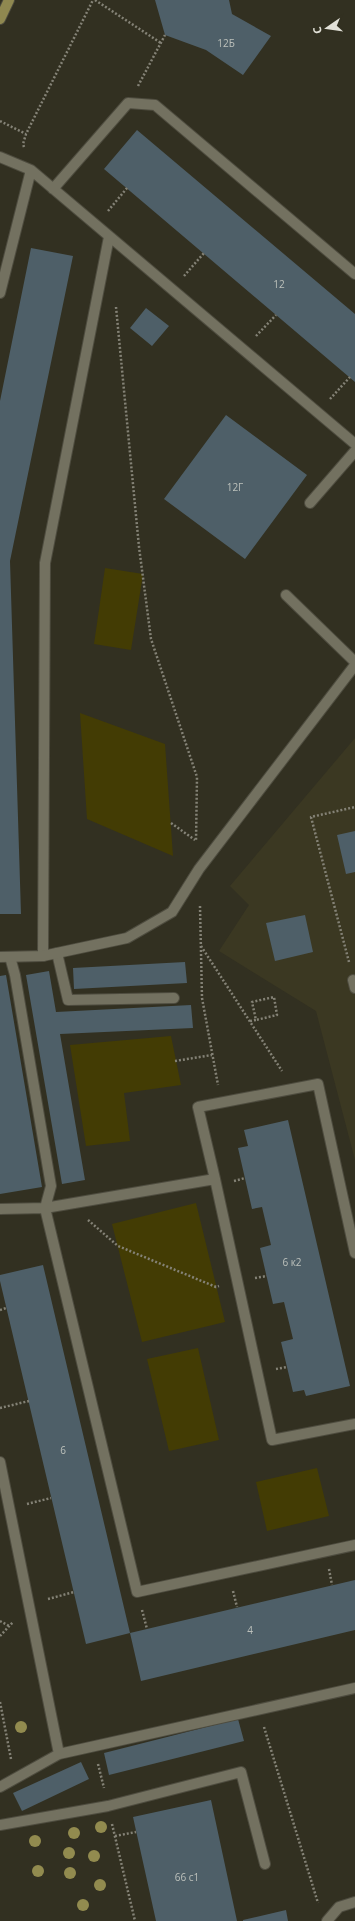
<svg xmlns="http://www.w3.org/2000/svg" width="355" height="1921" font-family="'Open Sans',sans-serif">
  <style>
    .built { fill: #3b3822 }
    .green { fill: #433c04 }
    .building { fill: #4e5f68 }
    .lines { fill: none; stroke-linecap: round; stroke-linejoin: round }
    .lane-casing { stroke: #4e4c3f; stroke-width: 12 }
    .street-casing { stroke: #4e4c3f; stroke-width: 12 }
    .secondary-casing { stroke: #4e4c3f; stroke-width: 12 }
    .path { stroke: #848276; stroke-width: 2.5; stroke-dasharray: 2 2; stroke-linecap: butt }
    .lane { stroke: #737160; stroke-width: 10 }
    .street { stroke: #737160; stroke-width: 10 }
    .secondary { stroke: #8f8850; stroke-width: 10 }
    .tree { fill: #928b4f }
    .labels { text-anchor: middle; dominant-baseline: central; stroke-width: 3; stroke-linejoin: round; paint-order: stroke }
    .number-label { font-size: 10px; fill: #bcc0bb }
  </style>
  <rect width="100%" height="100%" fill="#323021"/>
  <path class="built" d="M 355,738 L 355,1160 L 316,1011 L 219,951 L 249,905 L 230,886 Z"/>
  <path class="green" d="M 105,568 L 143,574 L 131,650 L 94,644 Z
    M 80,713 L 165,744 L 173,856 L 87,819 Z
    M 171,1036 L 181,1085 L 124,1093 L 130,1141 L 86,1146 L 70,1045 Z
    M 196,1203 L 225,1322 L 142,1342 L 112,1224 Z
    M 198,1348 L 219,1440 L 169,1451 L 147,1359 Z
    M 317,1468 L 329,1516 L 267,1531 L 256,1482 Z"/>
  <path class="building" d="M 155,0 L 229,0 L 232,14 L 271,36 L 243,75 L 206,50 L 165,35 Z
    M 137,130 L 355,314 L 355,382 L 104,169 Z
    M 31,248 L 73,256 L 10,561 L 21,914 L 0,914 L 0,401 Z
    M 146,308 L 169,326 L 152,346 L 130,328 Z
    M 226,415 L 307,475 L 245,559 L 164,499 Z
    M 355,831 L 355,872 L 346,874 L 337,835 Z
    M 305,915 L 313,952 L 275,961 L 266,923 Z
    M 185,962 L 187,983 L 74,989 L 73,968 Z
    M 49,971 L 56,1012 L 191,1005 L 193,1028 L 60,1034 L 85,1180 L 62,1184 L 26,975 Z
    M 6,975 L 42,1187 L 0,1194 L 0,976 Z
    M 288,1120 L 350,1386 L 306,1396 L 304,1390 L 293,1392 L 281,1342 L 293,1339 L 284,1302 L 273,1304 L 260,1248 L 271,1245 L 262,1207 L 252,1209 L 238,1148 L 248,1146 L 244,1130 Z
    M 43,1265 L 130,1633 L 86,1644 L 0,1281 L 0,1275 Z
    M 355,1580 L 355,1630 L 141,1681 L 130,1633 Z
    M 238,1719 L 244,1741 L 109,1775 L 104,1753 Z
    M 81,1762 L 89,1779 L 22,1811 L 13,1793 Z
    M 211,1800 L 237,1921 L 156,1921 L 133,1817 Z
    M 286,1910 L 288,1921 L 243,1921 L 243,1920 Z"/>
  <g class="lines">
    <g class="lane-casing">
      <path id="lane" d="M 0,157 L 31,170 L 355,444
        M 53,189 L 128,103 L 155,105 L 355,274
        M 0,293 L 31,170
        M 310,503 L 355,451
        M 286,595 L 355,662
        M 57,953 L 68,1000 L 174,998
        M 43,956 L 45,563 L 109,237
        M 10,957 L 15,975 L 51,1186 L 45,1208 L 215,1179 L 272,1440 L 355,1424
        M 353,980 L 355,988
        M 215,1179 L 198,1107 L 318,1084 L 355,1253
        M 0,1209 L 45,1208 L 137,1592 L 355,1545
        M 0,1462 L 59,1754
        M 0,1787 L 59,1754 L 355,1688
        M 0,1825 L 108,1806 L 241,1772 L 265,1864
        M 327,1921 L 339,1907 L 355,1902"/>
    </g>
    <g class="street-casing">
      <path id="street" d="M 0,957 L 43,956 L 127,938 L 172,912 L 199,869 L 355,665"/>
    </g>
    <g class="secondary-casing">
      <path id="secondary" d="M 0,19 L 9,0"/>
    </g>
    <path class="path" d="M 95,0 L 161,43
      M 138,86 L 165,35
      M 0,121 L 26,134
      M 24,147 L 23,144 L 26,134 L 93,0
      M 108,211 L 127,188
      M 184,276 L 204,253
      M 116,307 L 139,547 L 151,639 L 197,777 L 196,841
      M 256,336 L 276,315
      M 330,399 L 350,377
      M 171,823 L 195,840
      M 200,906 L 202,998 L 218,1085
      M 201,946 L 282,1071
      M 349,962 L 311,817 L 355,807
      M 250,1021 L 256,1020 L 252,1002 L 274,997 L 277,1015 L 256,1020
      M 175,1061 L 212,1055
      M 234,1181 L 245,1178
      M 88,1220 L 118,1246 L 216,1287 L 219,1286
      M 255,1278 L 267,1276
      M 0,1310 L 6,1308
      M 276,1369 L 287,1367
      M 0,1408 L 29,1401
      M 27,1504 L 51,1498
      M 329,1569 L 332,1585
      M 233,1591 L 237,1607
      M 48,1599 L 74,1592
      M 142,1610 L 147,1629
      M 0,1621 L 9,1626
      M 0,1636 L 13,1622
      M 0,1702 L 11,1759
      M 264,1727 L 318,1903
      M 98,1764 L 104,1788
      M 112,1824 L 135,1921
      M 115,1836 L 136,1832"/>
    <use href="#lane" class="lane"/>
    <use href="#street" class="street"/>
    <use href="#secondary" class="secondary"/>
  </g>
  <g class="tree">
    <circle cx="21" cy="1727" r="6"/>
    <circle cx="101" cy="1827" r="6"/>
    <circle cx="74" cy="1833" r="6"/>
    <circle cx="35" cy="1841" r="6"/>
    <circle cx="69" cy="1853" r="6"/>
    <circle cx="94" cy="1856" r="6"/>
    <circle cx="38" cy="1871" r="6"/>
    <circle cx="70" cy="1873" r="6"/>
    <circle cx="100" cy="1885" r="6"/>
    <circle cx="83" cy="1905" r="6"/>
  </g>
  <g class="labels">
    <g class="number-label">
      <text x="226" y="43">12Б</text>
      <text x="279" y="284">12</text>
      <text x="235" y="487">12Г</text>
      <text x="292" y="1262">6 к2</text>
      <text x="63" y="1450">6</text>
      <text x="250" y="1630">4</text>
      <text x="187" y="1877">66 с1</text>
    </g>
  </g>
  <g transform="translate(327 28) rotate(257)" stroke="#323021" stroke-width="3" paint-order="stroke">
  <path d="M0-3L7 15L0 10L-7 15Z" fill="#e1e0d7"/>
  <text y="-6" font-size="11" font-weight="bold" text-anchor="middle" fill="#e1e0d7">С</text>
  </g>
</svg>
